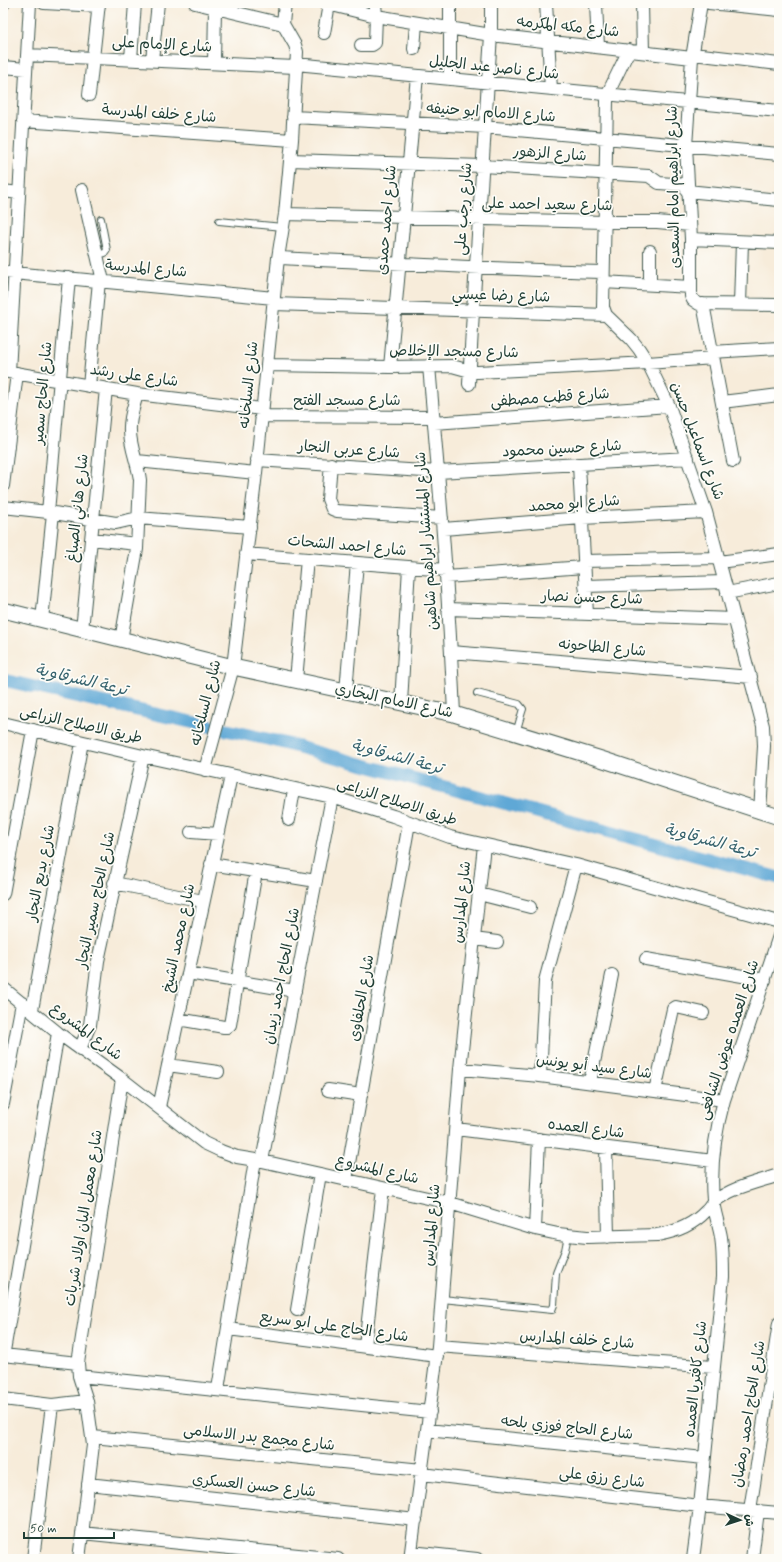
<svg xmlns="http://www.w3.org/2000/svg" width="782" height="1562" font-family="Mynerve,'Playpen Sans Arabic',sans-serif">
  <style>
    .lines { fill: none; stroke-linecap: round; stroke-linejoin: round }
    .canal { stroke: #5ea8d6; stroke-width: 13 }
    .service-casing { stroke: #3f574d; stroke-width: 8 }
    .minor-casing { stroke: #3f574d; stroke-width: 14 }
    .tertiary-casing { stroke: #3f574d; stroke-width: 17 }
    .service { stroke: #fff; stroke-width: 6 }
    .minor { stroke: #fff; stroke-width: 12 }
    .tertiary { stroke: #fff; stroke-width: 15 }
    .labels { text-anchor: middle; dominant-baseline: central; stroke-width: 3.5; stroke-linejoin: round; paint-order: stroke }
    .street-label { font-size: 15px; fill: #1f3d34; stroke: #fdfcf7 }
    .water-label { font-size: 16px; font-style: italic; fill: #35626d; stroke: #fdfcf7 }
  </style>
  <rect width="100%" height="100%" fill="#fdfcf7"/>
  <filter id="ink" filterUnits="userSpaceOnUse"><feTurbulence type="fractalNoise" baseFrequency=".025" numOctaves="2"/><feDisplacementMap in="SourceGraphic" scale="8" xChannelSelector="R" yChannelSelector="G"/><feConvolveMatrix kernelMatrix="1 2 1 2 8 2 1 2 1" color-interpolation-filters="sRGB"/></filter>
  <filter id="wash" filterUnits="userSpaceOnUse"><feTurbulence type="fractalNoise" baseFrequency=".012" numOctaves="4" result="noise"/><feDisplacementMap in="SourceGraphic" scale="16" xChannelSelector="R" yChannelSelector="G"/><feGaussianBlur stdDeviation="0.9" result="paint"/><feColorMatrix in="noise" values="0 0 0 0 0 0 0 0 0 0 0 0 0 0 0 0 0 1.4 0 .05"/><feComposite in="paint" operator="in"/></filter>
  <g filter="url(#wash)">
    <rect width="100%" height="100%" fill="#f7ecda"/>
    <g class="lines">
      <path class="canal" d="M 3,680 L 276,741 L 779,878"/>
    </g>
  </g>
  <g filter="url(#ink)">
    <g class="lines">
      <g class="service-casing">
        <path id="service" d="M 219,221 L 283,227
          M 97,255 L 105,253 L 107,250 L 101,219
          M 477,693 L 519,704 L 523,709 L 522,712 L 516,733
          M 442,1299 L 552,1310 L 554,1305 L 556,1273 L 565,1250 L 568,1236"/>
      </g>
      <g class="minor-casing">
        <path id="minor" d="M 3,3 L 4,3
          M 44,3 L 99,6
          M 195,3 L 283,24
          M 324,3 L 376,16 L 491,35 L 692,58
          M 546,3 L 551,89
          M 596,3 L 598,47
          M 642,3 L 643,52
          M 701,3 L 692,58 L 686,146 L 691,239 L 691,296 L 693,300 L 699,304 L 779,305
          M 709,3 L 779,10
          M 324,33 L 329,4
          M 361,45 L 372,45 L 375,43 L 376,16 L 375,3
          M 414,49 L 416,23
          M 629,50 L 609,91 L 607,101 L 603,307 L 606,315 L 631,339 L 639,349 L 648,363 L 669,406 L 706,512 L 763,726 L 764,746 L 760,812
          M 693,54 L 779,64
          M 27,55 L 296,67
          M 131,59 L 135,3
          M 152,60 L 158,3
          M 214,63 L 215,8
          M 296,64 L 779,111
          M 3,67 L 26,69
          M 450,79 L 450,3
          M 89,95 L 99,3
          M 293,117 L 485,127 L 779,154
          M 23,121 L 292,140
          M 290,160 L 483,166 L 649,176 L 659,183 L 687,185
          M 82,190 L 103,281
          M 3,191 L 19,193
          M 687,191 L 779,200
          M 285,214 L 605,222 L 657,222 L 690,225
          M 691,239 L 779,243
          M 650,251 L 650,285
          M 278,258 C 387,263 495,269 603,272
          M 3,272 L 274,298
          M 603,282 L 691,287
          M 274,304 L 606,315
          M 703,304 L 733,461
          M 740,304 L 742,242
          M 712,352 L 779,348
          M 267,365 L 390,367 L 452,366 L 470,371 L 478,372 L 648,363 L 713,358
          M 429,366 C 439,481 449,597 454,714
          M 390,367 L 417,76
          M 3,371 L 137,394 L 262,409
          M 9,372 L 30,3
          M 469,384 L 473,311 L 491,35 L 491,3
          M 89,386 L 99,281
          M 722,402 L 779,395
          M 261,416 L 433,417
          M 434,423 L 669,406
          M 257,460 L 438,472 L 688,458
          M 137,461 L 256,473
          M 331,464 L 328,499 L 332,509 L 337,511 L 442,518
          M 579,465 L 587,614
          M 3,486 L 17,373
          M 3,507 L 48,512 L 116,523 L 138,518 L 250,527
          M 48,512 L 69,278
          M 443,529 L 582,518 L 706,512
          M 91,539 L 137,544
          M 246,554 L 446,570
          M 584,561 L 718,558
          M 719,562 L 779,554
          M 446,577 L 584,567
          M 585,586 L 724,582
          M 727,593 L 779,583
          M 448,609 L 734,619
          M 42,620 L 53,513
          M 82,630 L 106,389
          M 121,640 L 137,549 L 140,480 C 138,464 130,447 130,431 C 129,418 134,406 137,394
          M 451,652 L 751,677
          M 296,680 L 307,559
          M 346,691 L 357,563
          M 401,703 L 409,567
          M 3,723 L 143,756 L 332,797 L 393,816 L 450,837 L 576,865 L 779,922
          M 205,770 L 233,667 L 256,473 L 278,258 L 285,214 L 292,140 L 297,52 L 295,45 L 283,24 L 285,3
          M 289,820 L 294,789
          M 191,832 L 218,834
          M 211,864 L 316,881
          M 114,883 L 203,901
          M 3,894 L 33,730
          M 479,894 L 530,907
          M 474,939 L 497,942
          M 646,959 L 765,980
          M 188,973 L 295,991
          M 3,988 L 58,1033 L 122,1079 L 204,1143 L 221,1151 L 237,1157 L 262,1161 L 450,1203 L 535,1229 L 558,1234 L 587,1237 L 657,1235 C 676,1232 693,1225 706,1211 C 709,1209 711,1204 714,1202 C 732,1187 758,1182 779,1175
          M 32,1010 L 82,742
          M 178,1019 L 224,1027 L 227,1027 L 230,1025 L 256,871
          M 80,1049 L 90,1025 L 98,961 L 143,756
          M 168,1065 L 218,1072
          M 460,1069 L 540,1076 L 724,1100
          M 540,1076 L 545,981 L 576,865
          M 590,1082 L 612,975
          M 328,1090 L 361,1095
          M 655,1091 L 673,1009 L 676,1007 L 703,1013
          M 3,1104 L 22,1003
          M 159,1107 L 231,776
          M 456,1129 L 713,1161
          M 606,1148 L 608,1237
          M 262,1161 L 332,797
          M 346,1180 L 409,823
          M 535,1229 L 539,1139
          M 297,1310 L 320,1174
          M 228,1329 L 437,1356
          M 365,1346 L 383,1189
          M 438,1346 L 713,1367
          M 3,1355 L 78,1363
          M 3,1357 L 58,1033
          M 79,1376 L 430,1412
          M 218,1389 L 255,1160
          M 3,1399 L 52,1405 L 87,1401
          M 427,1430 L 704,1458
          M 93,1437 L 422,1470
          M 422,1474 L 700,1506 L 779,1513
          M 88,1484 L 416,1520
          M 750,1510 L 779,1323
          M 82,1533 L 338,1559
          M 411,1552 L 477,1559
          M 33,1559 L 52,1405
          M 79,1559 L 93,1445 L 87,1401 L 79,1376 L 78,1363 L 122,1079
          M 410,1559 L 438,1346 L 460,1069 L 484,845
          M 693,1559 L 700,1506 L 723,1277 C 723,1263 723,1250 721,1237 C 719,1225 714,1212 713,1200 C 710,1166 715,1133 724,1100 L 779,936
          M 752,1559 L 758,1511"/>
      </g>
      <g class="tertiary-casing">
        <path id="tertiary" d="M 3,610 L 233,667 L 454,714 L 601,759 L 779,817"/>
      </g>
      <use href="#service" class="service"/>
      <use href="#minor" class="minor"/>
      <use href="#tertiary" class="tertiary"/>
    </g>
  </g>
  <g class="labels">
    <g class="street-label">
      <text transform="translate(568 27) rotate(6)">شارع مكه المكرمه</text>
      <text transform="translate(162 45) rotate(3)">شارع الإمام على</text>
      <text transform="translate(494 68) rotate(6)">شارع ناصر عبد الجليل</text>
      <text transform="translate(491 113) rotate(4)">شارع الامام ابو حنيفه</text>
      <text transform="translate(159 114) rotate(4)">شارع خلف المدرسة</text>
      <text transform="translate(550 154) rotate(4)">شارع الزهور</text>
      <text transform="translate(674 187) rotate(-91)">شارع ابراهيم امام السعدى</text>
      <text transform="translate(547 205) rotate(1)">شارع سعيد احمد على</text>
      <text transform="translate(464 209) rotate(-86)">شارع رجب على</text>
      <text transform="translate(387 220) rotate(-85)">شارع احمد حمدى</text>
      <text transform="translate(146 269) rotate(5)">شارع المدرسة</text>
      <text transform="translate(501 296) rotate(2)">شارع رضا عيسي</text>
      <text transform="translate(454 352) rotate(1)">شارع مسجد الإخلاص</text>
      <text transform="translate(134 376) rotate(8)">شارع على رشد</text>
      <text transform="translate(249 385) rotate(-84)">شارع السلخانه</text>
      <text transform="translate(43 393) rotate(-85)">شارع الحاج سمير</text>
      <text transform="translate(550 398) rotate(-4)">شارع قطب مصطفى</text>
      <text x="347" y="401">شارع مسجد الفتح</text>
      <text transform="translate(697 441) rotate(69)">شارع اسماعيل حسن</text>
      <text transform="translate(562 449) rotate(-3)">شارع حسين محمود</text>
      <text transform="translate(349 450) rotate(4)">شارع عربى النجار</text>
      <text transform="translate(574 504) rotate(-4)">شارع ابو محمد</text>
      <text transform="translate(78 508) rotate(-84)">شارع هاني الصباغ</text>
      <text transform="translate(427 541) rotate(-94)">شارع المستشار ابراهيم شاهين</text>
      <text transform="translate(347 546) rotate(5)">شارع احمد الشحات</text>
      <text transform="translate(592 598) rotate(2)">شارع حسن نصار</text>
      <text transform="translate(602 648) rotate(5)">شارع الطاحونه</text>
      <text transform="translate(394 701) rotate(12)">شارع الامام البخاري</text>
      <text transform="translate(206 703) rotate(-76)">شارع السلخانه</text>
      <text transform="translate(81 725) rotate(13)">طريق الاصلاح الزراعى</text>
      <text transform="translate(397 802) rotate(18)">طريق الاصلاح الزراعى</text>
      <text transform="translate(41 873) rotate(-79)">شارع بديع النجار</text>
      <text transform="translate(96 900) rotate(-78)">شارع الحاج سمير النجار</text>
      <text transform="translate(462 902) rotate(-84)">شارع المدارس</text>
      <text transform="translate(179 938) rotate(-78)">شارع محمد الشيخ</text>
      <text transform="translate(282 976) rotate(-79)">شارع الحاج احمد زيدان</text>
      <text transform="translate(362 998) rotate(-80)">شارع الحلفاوى</text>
      <text transform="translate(86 1032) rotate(37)">شارع المشروع</text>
      <text transform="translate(729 1040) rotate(-72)">شارع العمده عوض الشافعى</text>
      <text transform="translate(594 1067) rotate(7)">شارع سيد أبو يونس</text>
      <text transform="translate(586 1129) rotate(7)">شارع العمده</text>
      <text transform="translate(377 1170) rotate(13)">شارع المشروع</text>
      <text transform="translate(84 1218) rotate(-81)">شارع معمل البان اولاد شربات</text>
      <text transform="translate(432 1225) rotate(-85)">شارع المدارس</text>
      <text transform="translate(334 1327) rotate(8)">شارع الحاج على ابو سريع</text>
      <text transform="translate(577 1340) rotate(4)">شارع خلف المدارس</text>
      <text transform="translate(696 1379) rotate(-84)">شارع كافتريا العمده</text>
      <text transform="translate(749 1414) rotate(-81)">شارع الحاج احمد رمضان</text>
      <text transform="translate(567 1428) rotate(6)">شارع الحاج فوزي بلحه</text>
      <text transform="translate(259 1438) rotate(6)">شارع مجمع بدر الاسلامى</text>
      <text transform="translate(602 1478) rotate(7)">شارع رزق على</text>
      <text transform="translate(254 1486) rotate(6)">شارع حسن العسكرى</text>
    </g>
    <g class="water-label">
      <text transform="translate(81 680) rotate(13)">ترعة الشرقاوية</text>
      <text transform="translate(397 757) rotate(15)">ترعة الشرقاوية</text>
      <text transform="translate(710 841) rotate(15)">ترعة الشرقاوية</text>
    </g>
  </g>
  <rect width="782" height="1562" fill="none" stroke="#fdfcf7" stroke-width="16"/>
  <g transform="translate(740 1520) rotate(93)" stroke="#fdfcf7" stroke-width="3" paint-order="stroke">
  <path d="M0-3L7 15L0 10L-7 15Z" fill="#1f3d34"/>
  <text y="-6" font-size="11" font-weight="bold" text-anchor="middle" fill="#1f3d34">ش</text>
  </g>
  <path d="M24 1532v6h90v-6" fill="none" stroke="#1f3d34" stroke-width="2"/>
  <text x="30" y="1532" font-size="12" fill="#1f3d34" stroke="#fdfcf7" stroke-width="3" paint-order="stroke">50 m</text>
</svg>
